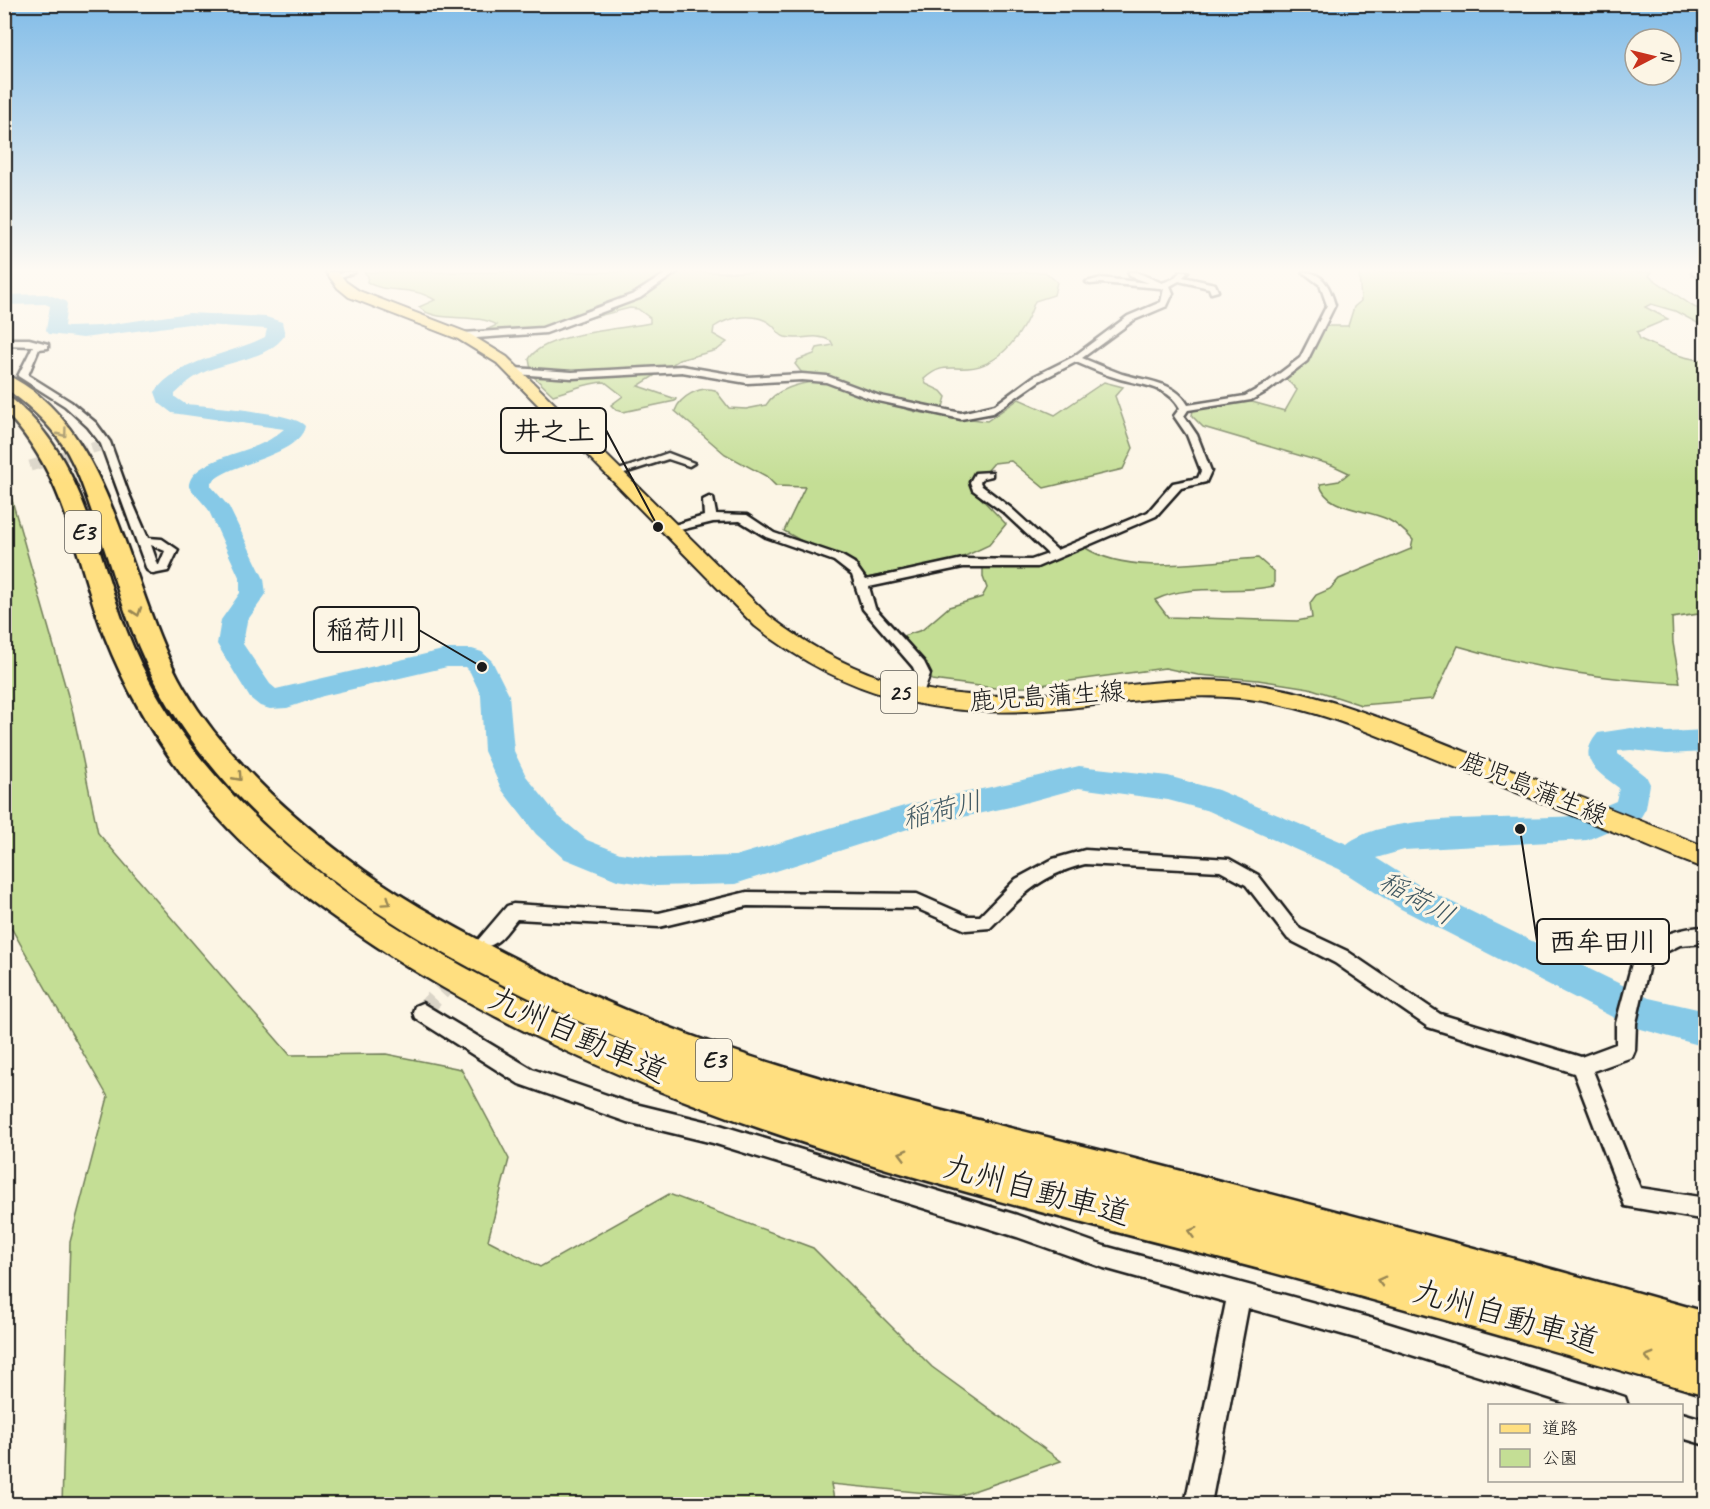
<svg xmlns="http://www.w3.org/2000/svg" width="1710" height="1509" font-family="Caveat,'Klee One',sans-serif">
  <style>
    .green { fill: #c4de95; stroke: #707d58; stroke-width: 1.5 }
    .lines { fill: none; stroke-linecap: round; stroke-linejoin: round }
    .river { fill: #86c9e7; fill-rule: evenodd }
    .street-tunnel-far1 { stroke: #dad4c7; stroke-width: 11; stroke-dasharray: 11 5; stroke-linecap: butt }
    .street-tunnel { stroke: #dad4c7; stroke-width: 18; stroke-dasharray: 18 9; stroke-linecap: butt }
    .street-casing { stroke: #1c1c1c; stroke-width: 5 }
    .primary-casing { stroke: #1c1c1c; stroke-width: 4 }
    .highway-casing { stroke: #1c1c1c; stroke-width: 5 }
    .street { fill: #fcf5e5; fill-rule: evenodd }
    .primary { fill: #ffdf80; fill-rule: evenodd }
    .highway { fill: #ffdf80; fill-rule: evenodd }
    .oneway { stroke: #998753 }
    .labels { text-anchor: middle; dominant-baseline: central; stroke-width: 6; stroke-linejoin: round; paint-order: stroke }
    .shield { fill: #fcf5e5; stroke: #5f5d58; stroke-width: 1.5 }
    .shield-label { font-size: 24px; font-weight: bold; fill: #1c1c1c }
    .street-label { font-size: 26px; fill: #1c1c1c; stroke: #fcf5e5 }
    .water-label { font-size: 27px; font-style: italic; fill: #415963; stroke: #fcf5e5 }
    .near-street-label { font-size: 32px; fill: #1c1c1c; stroke: #fcf5e5 }
    .leader { fill: none; stroke: #1c1c1c; stroke-width: 2 }
    .callout-dot { fill: #1c1c1c; stroke: #fcf5e5; stroke-width: 2 }
    .callout { fill: #fcf5e5; stroke: #1c1c1c; stroke-width: 2 }
    .callout-label { font-size: 27px; text-anchor: middle; font-weight: bold; fill: #1c1c1c }
  </style>
  <rect width="100%" height="100%" fill="#fcf5e5"/>
  <filter id="ink" filterUnits="userSpaceOnUse"><feTurbulence type="fractalNoise" baseFrequency=".0167" numOctaves="2"/><feDisplacementMap in="SourceGraphic" scale="12" xChannelSelector="R" yChannelSelector="G"/><feConvolveMatrix kernelMatrix="1 2 1 2 8 2 1 2 1" color-interpolation-filters="sRGB"/></filter>
  <g filter="url(#ink)">
    <path class="green" d="M 364,272 L 1045,272 L 1057,282 L 1054,295 L 1035,301 C 1025,330 1002,366 968,368 C 947,369 941,364 924,379 L 926,384 L 941,391 L 946,397 L 943,407 L 937,410 L 887,399 L 819,374 L 802,373 L 795,364 L 798,360 L 814,354 L 817,348 L 833,345 L 831,341 C 815,332 802,341 785,337 C 778,335 777,329 772,325 C 756,311 729,317 714,327 L 713,334 L 727,342 L 717,350 L 679,360 L 638,386 L 676,399 L 675,401 L 623,412 L 616,410 L 611,405 L 623,396 L 605,382 C 587,382 570,391 553,395 L 532,375 L 529,359 C 543,333 623,329 650,323 L 650,318 L 638,309 L 630,308 L 534,332 L 489,333 L 484,331 L 497,325 C 475,312 435,324 419,307 L 435,300 C 409,284 387,295 367,282 L 368,276 Z
      M 1359,272 L 1652,272 L 1649,276 L 1694,307 L 1705,311 L 1705,327 L 1675,311 L 1651,304 L 1645,307 L 1668,319 L 1637,332 L 1640,339 C 1660,348 1682,360 1705,360 L 1705,613 L 1672,618 L 1673,643 L 1680,683 C 1604,680 1531,668 1458,646 L 1433,699 L 1361,705 L 1309,688 L 1258,680 L 1198,675 L 1165,668 L 1026,687 L 995,688 L 932,680 L 927,666 L 903,636 L 922,630 L 949,607 L 982,597 L 987,588 L 983,577 L 983,568 L 1029,568 L 1084,547 C 1130,577 1207,561 1258,558 L 1274,572 L 1274,586 C 1234,595 1193,582 1155,600 L 1168,617 L 1297,621 L 1312,618 L 1310,603 L 1316,595 L 1330,589 L 1339,579 L 1411,549 L 1413,540 C 1405,531 1397,524 1387,519 C 1367,509 1325,510 1320,484 L 1339,481 L 1349,473 L 1332,465 L 1203,427 L 1192,416 L 1193,409 L 1245,400 L 1285,411 L 1297,390 L 1286,379 L 1325,326 L 1348,326 L 1354,307 L 1361,301 Z
      M 818,381 L 833,383 L 848,391 L 916,412 L 987,421 L 1019,399 L 1055,415 L 1104,382 L 1123,387 L 1115,396 L 1133,448 L 1123,469 L 1044,488 L 1011,461 L 994,463 L 972,489 L 1006,524 L 989,545 L 959,559 L 867,578 L 784,531 L 805,487 L 776,486 L 766,476 L 725,454 L 675,411 C 680,396 700,386 715,390 L 729,408 L 746,409 L 766,405 C 775,389 801,383 818,381 Z
      M 5,476 L 73,713 L 98,833 L 290,1055 L 386,1054 L 461,1069 L 509,1159 L 488,1240 L 540,1267 L 669,1194 L 813,1248 L 932,1367 L 1061,1461 L 959,1496 L 831,1484 L 835,1504 L 62,1504 L 70,1242 L 108,1097 L 5,917 Z"/>
    <g class="lines">
      <path class="river" d="M 47,294 L 65,301 L 67,304 L 64,326 L 68,327 L 99,326 L 189,313 L 266,317 L 282,322 L 285,335 C 266,362 224,360 197,376 C 189,380 182,388 175,394 L 175,397 L 185,404 C 206,406 295,412 305,426 C 301,450 251,461 231,470 C 224,473 217,477 211,482 L 211,486 L 229,507 L 264,579 L 266,594 L 247,621 L 243,644 L 270,684 L 276,689 L 447,649 L 472,649 L 482,652 L 492,661 L 509,695 L 514,751 L 526,776 L 558,816 L 587,840 L 620,853 L 656,858 L 735,856 L 911,804 L 1010,783 L 1079,766 L 1168,776 L 1218,790 L 1347,844 C 1390,809 1525,822 1582,815 C 1593,813 1605,805 1616,801 L 1619,788 C 1598,772 1575,760 1598,733 L 1631,728 L 1667,732 L 1706,730 L 1706,752 L 1667,754 L 1631,750 L 1618,751 L 1618,754 L 1646,776 L 1650,784 L 1646,808 L 1641,817 L 1587,840 L 1404,850 L 1376,858 L 1425,889 L 1649,998 L 1706,1011 L 1706,1047 L 1630,1026 L 1401,909 L 1339,869 L 1209,811 L 1168,800 L 1079,788 L 1010,807 L 911,828 L 735,884 L 656,886 L 617,880 L 563,858 L 536,834 L 502,790 L 484,751 L 481,695 L 470,672 L 465,667 L 447,667 L 323,696 L 287,708 L 270,709 L 260,706 L 250,698 L 217,644 L 221,620 L 240,593 L 240,579 L 208,509 L 189,487 C 189,461 246,453 265,442 C 272,439 279,433 284,429 L 172,413 L 159,403 L 155,392 C 177,360 232,354 265,337 L 267,329 L 189,324 L 83,338 L 49,334 L 46,330 L 50,306 L 45,304 L 4,305 L 4,295 Z"/>
      <path class="street-tunnel-far1" d="M 30,466 L 106,444"/>
      <path class="street-tunnel" d="M 422,1012 L 479,950"/>
      <g class="street-casing">
        <path id="street" d="M 344,272 L 355,272 L 335,279 L 331,277 Z
          M 668,272 L 677,272 L 640,298 L 546,333 L 463,339 L 459,336 L 463,333 L 542,328 L 634,294 Z
          M 1128,272 L 1136,272 L 1162,283 L 1173,279 L 1180,272 L 1188,272 L 1183,277 L 1215,284 L 1218,291 L 1211,293 L 1209,288 L 1179,281 L 1170,286 L 1173,293 L 1167,306 L 1134,320 L 1082,358 C 1096,364 1109,369 1122,374 C 1145,381 1175,381 1188,405 L 1245,396 L 1263,386 L 1300,358 L 1327,305 L 1320,285 L 1303,272 C 1324,272 1330,288 1335,305 L 1307,361 L 1269,390 L 1251,400 L 1188,410 L 1184,416 L 1197,435 L 1211,471 L 1206,482 L 1181,488 L 1156,516 L 1037,567 L 963,567 L 869,587 L 875,608 L 924,662 L 930,674 L 922,696 L 915,701 L 908,696 L 916,674 L 913,667 L 863,609 L 852,575 L 834,561 L 766,537 L 740,521 L 713,522 L 672,532 L 668,531 L 668,527 L 704,516 L 703,500 L 709,497 L 713,498 L 716,514 L 747,515 L 774,533 L 842,556 L 854,563 L 866,580 L 963,559 L 1031,560 L 1048,554 L 1003,512 L 973,490 L 970,482 L 975,473 L 992,472 L 992,476 L 983,478 L 980,482 L 982,486 L 1011,508 L 1057,550 L 1148,512 L 1173,483 L 1198,478 L 1201,471 L 1187,435 L 1174,416 L 1180,408 C 1168,385 1139,385 1117,378 C 1103,374 1090,368 1076,362 L 1039,381 L 993,413 L 961,419 L 874,400 L 826,382 L 802,380 L 747,383 L 682,372 L 572,378 L 515,374 L 510,371 L 515,368 L 572,372 L 682,366 L 747,377 L 802,374 L 827,376 L 880,396 L 961,413 L 995,405 L 1033,377 L 1073,357 L 1128,316 L 1161,302 L 1164,289 L 1160,288 L 1101,283 L 1090,284 L 1086,282 L 1101,278 L 1149,283 L 1130,276 Z
          M 1692,272 L 1706,273 L 1706,278 L 1693,274 Z
          M 4,339 L 29,339 L 48,344 L 48,348 L 39,349 L 28,375 L 71,402 L 96,423 L 110,442 L 128,492 L 148,538 L 162,539 L 178,550 L 168,571 L 153,574 L 147,570 L 101,444 L 88,427 L 65,406 L 18,376 L 33,346 L 4,345 ZM 151,545 L 165,551 L 159,565 L 158,565 Z
          M 668,453 L 694,463 L 689,466 L 668,459 L 615,476 L 610,473 Z
          M 1085,850 L 1229,859 L 1258,875 L 1300,929 L 1347,951 L 1440,1014 L 1581,1057 L 1616,1044 L 1616,1023 L 1636,949 C 1658,937 1680,927 1706,927 L 1706,943 L 1680,945 L 1650,960 L 1636,1023 L 1635,1050 L 1632,1057 L 1593,1071 L 1640,1188 L 1706,1198 L 1706,1220 L 1625,1206 L 1574,1073 L 1428,1027 L 1335,963 L 1288,939 L 1246,885 L 1220,871 L 1085,864 C 1038,876 1023,895 990,928 L 966,930 L 916,908 L 747,906 L 659,927 L 517,919 C 508,929 496,951 481,945 L 478,940 L 507,906 L 513,904 L 659,913 L 747,892 L 917,894 L 967,916 L 980,916 L 1016,879 L 1053,859 Z
          M 422,1003 L 532,1069 L 627,1102 L 713,1123 L 1017,1215 L 1104,1246 L 1370,1318 L 1616,1394 L 1625,1397 L 1628,1406 L 1575,1406 L 1370,1342 L 1248,1308 L 1211,1504 L 1185,1504 L 1226,1302 L 1104,1268 L 1017,1237 L 713,1143 L 627,1122 L 519,1084 L 415,1018 L 413,1012 L 415,1006 Z
          M 1682,1413 L 1706,1420 L 1706,1445 L 1682,1438 Z"/>
      </g>
      <g class="primary-casing">
        <path id="primary" d="M 326,272 L 338,272 L 346,282 L 359,291 L 468,333 L 507,357 L 769,616 C 861,686 944,704 1057,693 C 1125,687 1192,673 1259,685 C 1331,696 1399,725 1466,752 C 1546,783 1626,815 1706,847 L 1706,869 C 1672,857 1640,842 1607,829 C 1548,805 1489,781 1430,757 C 1380,736 1330,715 1278,704 C 1203,687 1132,702 1057,709 C 940,720 847,698 755,626 L 497,363 L 458,339 L 349,297 L 338,288 Z"/>
      </g>
      <g class="highway-casing">
        <path id="highway" d="M 4,374 C 113,421 129,594 184,688 C 223,754 286,812 347,858 C 393,894 445,922 496,949 C 578,992 664,1028 752,1057 C 872,1096 996,1124 1119,1155 C 1315,1205 1511,1257 1706,1312 L 1706,1395 C 1548,1349 1392,1304 1233,1262 C 943,1187 628,1113 376,946 C 324,911 272,874 229,829 C 176,774 133,708 105,637 C 74,558 68,475 4,411 L 4,396 C 14,398 20,407 27,413 C 86,471 98,558 127,632 C 135,653 145,673 156,693 C 254,864 473,986 653,1053 C 462,975 238,858 146,663 C 125,618 112,569 95,521 C 86,495 78,469 63,445 C 48,422 26,403 4,387 Z"/>
      </g>
      <use href="#street" class="street"/>
      <use href="#primary" class="primary"/>
      <use href="#highway" class="highway"/>
    </g>
    <defs><path id="oneway-chevron" d="M-2-3.5L2.5 0L-2 3.5" fill="none" stroke-width="1.6" stroke-linecap="round" stroke-linejoin="round" transform="scale(1.5)"/></defs>
    <g class="oneway">
      <use href="#oneway-chevron" transform="translate(63 433) rotate(53)"/>
      <use href="#oneway-chevron" transform="translate(137 612) rotate(71)"/>
      <use href="#oneway-chevron" transform="translate(238 777) rotate(48)"/>
      <use href="#oneway-chevron" transform="translate(387 902) rotate(35)"/>
      <use href="#oneway-chevron" transform="translate(903 1154) rotate(-165)"/>
      <use href="#oneway-chevron" transform="translate(1192 1232) rotate(-165)"/>
      <use href="#oneway-chevron" transform="translate(1381 1281) rotate(-165)"/>
      <use href="#oneway-chevron" transform="translate(1649 1357) rotate(-164)"/>
    </g>
  </g>
  <linearGradient id="sky" x2="0" y2="1"><stop stop-color="#81bce8"/><stop offset="0.56" stop-color="#fefaf3"/><stop offset="1" stop-color="#fefaf3" stop-opacity="0"/></linearGradient>
  <rect width="1710" height="483" fill="url(#sky)"/>
  <g class="labels">
    <g class="shield">
      <rect x="65" y="511" width="36" height="42" rx="4.5"/>
      <rect x="881" y="671" width="36" height="42" rx="4.5"/>
      <rect x="696" y="1039" width="36" height="42" rx="4.5"/>
    </g>
    <g class="shield-label">
      <text x="83" y="532">E3</text>
      <text x="899" y="692">25</text>
      <text x="714" y="1060">E3</text>
    </g>
    <g class="street-label">
      <text transform="translate(1047 696) rotate(-4)">鹿児島蒲生線</text>
      <text transform="translate(1534 788) rotate(22)">鹿児島蒲生線</text>
    </g>
    <g class="water-label">
      <text transform="translate(942 810) rotate(-14)">稲荷川</text>
      <text transform="translate(1417 898) rotate(29)">稲荷川</text>
    </g>
    <g class="near-street-label">
      <text transform="translate(578 1035) rotate(24)">九州自動車道</text>
      <text transform="translate(1037 1190) rotate(15)">九州自動車道</text>
      <text transform="translate(1506 1316) rotate(16)">九州自動車道</text>
    </g>
  </g>
  <path class="leader" d="M658 527L606 430M482 667L419 630M1520 829L1537 941"/>
  <g class="callout-dot">
    <circle cx="658" cy="527" r="6"/>
    <circle cx="482" cy="667" r="6"/>
    <circle cx="1520" cy="829" r="6"/>
  </g>
  <g class="callout">
    <rect x="501" y="408" width="105" height="45" rx="6"/>
    <rect x="314" y="607" width="105" height="45" rx="6"/>
    <rect x="1537" y="919" width="132" height="45" rx="6"/>
  </g>
  <g class="callout-label">
    <text x="554" y="440">井之上</text>
    <text x="367" y="639">稲荷川</text>
    <text x="1603" y="951">西牟田川</text>
  </g>
  <rect width="1710" height="1509" fill="none" stroke="#fcf5e5" stroke-width="24"/>
  <rect x="12" y="12" width="1686" height="1485" fill="none" stroke="#1c1c1c" stroke-width="2" filter="url(#ink)"/>
  <rect x="1488" y="1404" width="195" height="78" fill="#fcf5e5" stroke="#a29e95" stroke-width="1.5"/>
  <rect x="1500" y="1424" width="30" height="9" fill="#ffdf80" stroke="#a29e95" stroke-width="1.5"/>
  <text x="1542" y="1434" font-size="18" fill="#1c1c1c">道路</text>
  <rect x="1500" y="1449" width="30" height="18" fill="#c4de95" stroke="#a29e95" stroke-width="1.5"/>
  <text x="1542" y="1464" font-size="18" fill="#1c1c1c">公園</text>
  <g transform="translate(1653 57) rotate(83)"><circle r="28" fill="#fcf5e5" stroke="#a29e95" stroke-width="1.5"/>
  <path d="M0-4.5L10 22L0 15L-10 22Z" fill="#c8321e"/>
  <text y="-9" font-size="16" font-weight="bold" text-anchor="middle" fill="#1c1c1c">N</text>
  </g>
</svg>
